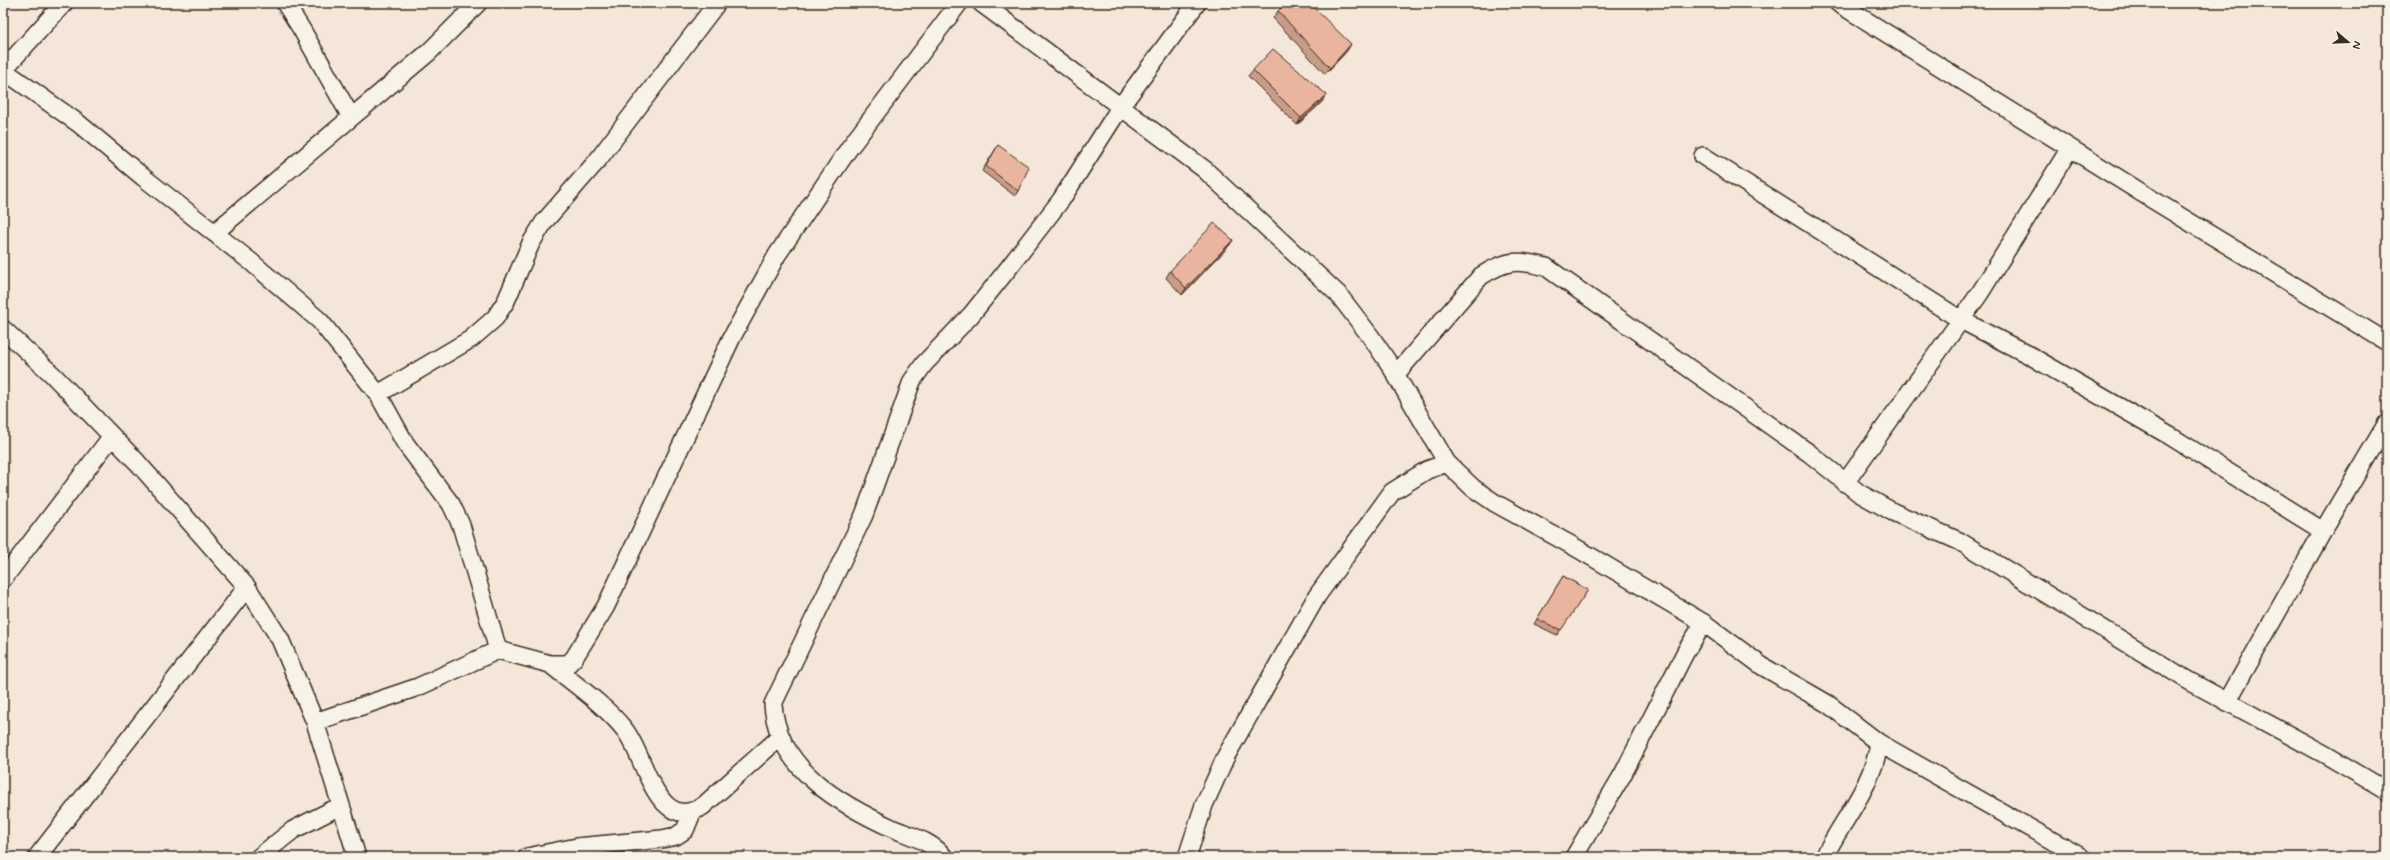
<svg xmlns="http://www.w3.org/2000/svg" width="2390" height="860" font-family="Mynerve,sans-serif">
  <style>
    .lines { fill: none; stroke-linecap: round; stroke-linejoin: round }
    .street-casing { stroke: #3b2a1e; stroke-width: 20 }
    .street { stroke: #f7f3e8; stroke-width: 17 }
    .wall { fill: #c99c88; stroke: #3b2a1e }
    .shaded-wall { fill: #a47f6f; stroke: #3b2a1e }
    .building { fill: #eab59e; stroke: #3b2a1e }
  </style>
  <rect width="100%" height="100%" fill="#f4e7d9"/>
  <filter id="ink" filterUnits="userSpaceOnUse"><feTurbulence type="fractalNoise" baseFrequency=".025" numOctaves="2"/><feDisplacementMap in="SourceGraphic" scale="8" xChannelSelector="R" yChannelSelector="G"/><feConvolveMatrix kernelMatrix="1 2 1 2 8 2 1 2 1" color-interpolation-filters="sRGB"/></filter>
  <g filter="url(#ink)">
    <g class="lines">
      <g class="street-casing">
        <path id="street" d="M 285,3 L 302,30 L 351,117
          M 981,3 L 1204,169 L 1338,294 L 1371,337 L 1390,365 L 1447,463 L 1473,488 L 1495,503 L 1573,546 L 1704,623 L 1762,666 L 1828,704 L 1879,743 L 2081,857
          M 1838,3 L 2150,198 L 2387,342
          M 3,70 L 78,123 L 143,177 L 250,261 L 320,321 L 378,394 L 405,443 L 451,504 L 461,525 L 498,650 L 418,687 L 315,722 L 357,857
          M 3,70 L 64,3
          M 1703,156 L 1961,320 L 2029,355 L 2170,436 L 2323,531
          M 214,233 L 429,52 L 478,3
          M 3,329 L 53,375 L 137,462 L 247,587 L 280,639 L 315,722
          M 1396,374 L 1481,276 C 1506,260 1517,259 1546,267 L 1809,453 L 1859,493 L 1893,512 L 1959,541 L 2189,681 L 2326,755 L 2387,791
          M 378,394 L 471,339 L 495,318 L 506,301 L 531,243 L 544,222 L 597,161 L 717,3
          M 1845,483 L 1980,293 L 2070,148
          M 3,579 L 112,436
          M 498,650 L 550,664 L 568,664 L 574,658 L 606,606 L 732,337 L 777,255 L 850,147 L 959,3
          M 550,664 C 574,684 605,705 624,729 C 645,753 656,836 703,806 L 780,737
          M 2227,702 L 2323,531 L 2387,423
          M 37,857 L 247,587
          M 259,857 L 293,830 L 340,806
          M 527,857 L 577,847 L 662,839 L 676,836 L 685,830 L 692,813
          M 944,857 C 933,842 911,836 894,829 C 841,805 777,769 773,704 L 864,515 L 912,381 L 924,364 L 971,315 L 1007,270 L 1061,200 L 1121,106 L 1197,3
          M 1187,857 L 1204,805 L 1226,756 L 1317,596 L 1392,492 L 1427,470 L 1447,463
          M 1574,857 L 1623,774 L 1686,651 L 1704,623
          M 1824,857 C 1843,819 1873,786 1879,743"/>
      </g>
      <use href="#street" class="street"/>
    </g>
    <path class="wall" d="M 1278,11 L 1347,51 L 1325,74 L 1273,18 Z
      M 1253,70 L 1322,102 L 1297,125 L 1248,76 Z
      M 998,145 L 1018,191 L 1015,196 L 982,171 Z
      M 1233,240 L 1228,247 L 1182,295 L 1166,278 L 1170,271 Z
      M 1563,576 L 1588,590 L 1557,635 L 1534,624 Z"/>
    <path class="shaded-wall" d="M 1351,44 L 1347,51 L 1325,74 L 1330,68 Z
      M 1327,95 L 1322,102 L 1297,125 L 1301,118 Z
      M 1233,240 L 1228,247 L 1182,295 L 1186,288 Z"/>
    <path class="building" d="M 1286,3 L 1309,3 L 1351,44 L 1330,68 L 1278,11 Z
      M 1273,49 L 1327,95 L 1301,118 L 1253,70 Z
      M 998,145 L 1029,167 L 1018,191 L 986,166 Z
      M 1214,223 L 1233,240 L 1186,288 L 1170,271 Z
      M 1563,576 L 1588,590 L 1561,630 L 1537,619 Z"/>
  </g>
  <rect width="2390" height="860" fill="none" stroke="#f7f3e8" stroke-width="16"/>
  <rect x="8" y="8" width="2374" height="844" fill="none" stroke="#3b2a1e" stroke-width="1.5" filter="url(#ink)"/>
  <g transform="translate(2348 42) rotate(109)" stroke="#f7f3e8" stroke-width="3" paint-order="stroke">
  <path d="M0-3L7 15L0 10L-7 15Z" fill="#3b2a1e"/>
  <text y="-6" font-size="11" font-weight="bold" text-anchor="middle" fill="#3b2a1e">N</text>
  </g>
</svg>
